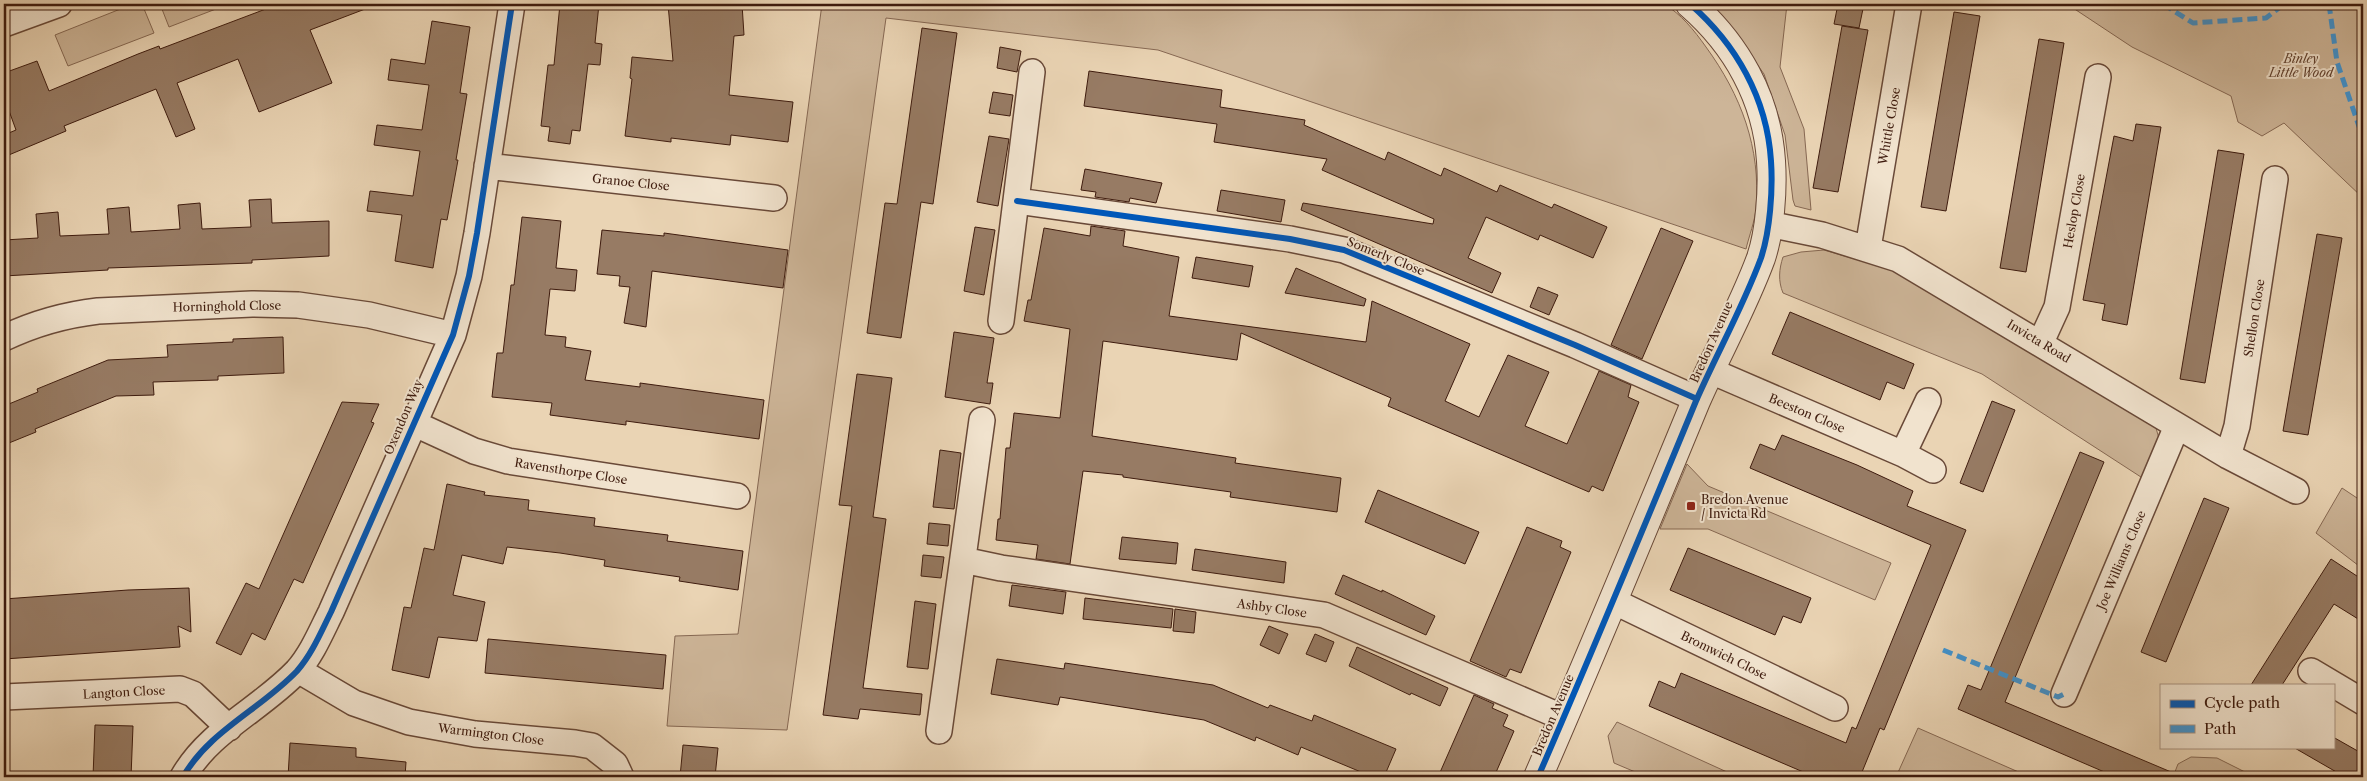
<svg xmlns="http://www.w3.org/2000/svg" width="2367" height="781" font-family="'Libre Caslon Text',serif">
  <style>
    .green { fill: #cdb598; stroke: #866853 }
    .building { fill: #977b64; stroke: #3e1b0e }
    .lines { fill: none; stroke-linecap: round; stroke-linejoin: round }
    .minor-casing { stroke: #694938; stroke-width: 28 }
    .tertiary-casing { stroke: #694938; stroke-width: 30 }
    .minor { stroke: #f1e3ce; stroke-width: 25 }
    .tertiary { stroke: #f1e3ce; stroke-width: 28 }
    .quiet { stroke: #3f94d2; stroke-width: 5; stroke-dasharray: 10 5; stroke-linecap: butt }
    .cycleway-casing { stroke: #f1e3ce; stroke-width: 9 }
    .cycleway { stroke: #0057b8; stroke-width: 6 }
    .poi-dot { fill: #8f2418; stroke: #f1e3ce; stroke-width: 2 }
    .labels { text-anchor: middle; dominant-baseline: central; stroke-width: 4; stroke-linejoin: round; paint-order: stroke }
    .park-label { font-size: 12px; font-style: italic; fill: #624230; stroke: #f1e3ce }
    .street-label { font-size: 12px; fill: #3e1b0e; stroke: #f1e3ce }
    .poi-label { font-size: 12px; fill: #3e1b0e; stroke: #f1e3ce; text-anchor: start }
  </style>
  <rect width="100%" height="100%" fill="#ead4b4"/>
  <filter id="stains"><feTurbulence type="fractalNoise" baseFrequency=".004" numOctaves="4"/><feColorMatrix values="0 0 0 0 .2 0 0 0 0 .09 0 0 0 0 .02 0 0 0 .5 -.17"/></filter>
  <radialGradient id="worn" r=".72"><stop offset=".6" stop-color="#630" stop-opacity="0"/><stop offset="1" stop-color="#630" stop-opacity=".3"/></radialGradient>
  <path class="green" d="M 133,4 L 142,4 L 154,33 L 68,66 L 55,35 Z
    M 160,4 L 229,4 L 169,27 Z
    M 822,4 L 1664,4 C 1681,14 1694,30 1706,47 C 1741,95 1761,148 1756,208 C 1755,221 1749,236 1746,249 L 1158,50 L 886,18 L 787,730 L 667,726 L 675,636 L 738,634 Z
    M 1709,4 L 1787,4 L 1780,67 L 1804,129 L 1811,210 L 1795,206 L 1793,200 L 1785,135 L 1764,74 L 1723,17 Z
    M 2067,4 L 2363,4 L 2363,198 L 2284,123 L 2262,136 L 2238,122 L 2231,96 L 2132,47 Z
    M 1824,250 L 1900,272 L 1963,313 L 2156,428 L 2160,442 L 2144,479 L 1982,374 L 1783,293 C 1778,281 1779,269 1783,257 L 1801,252 Z
    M 1687,464 L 1708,486 L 1891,563 L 1875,600 L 1708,529 L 1660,529 Z
    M 2342,488 L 2363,502 L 2363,569 L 2316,533 Z
    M 1617,722 L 1738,777 L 1647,777 L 1614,763 L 1608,736 Z
    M 1918,728 L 2030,777 L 1896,777 Z
    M 2191,757 L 2217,758 L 2255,777 L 2173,777 L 2178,764 Z"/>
  <path class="building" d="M 279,4 L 372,4 L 373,6 L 310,30 L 332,83 L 259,112 L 238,59 L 177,83 L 195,129 L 176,137 L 156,89 L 64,126 L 66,131 L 4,157 L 4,135 L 16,130 L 4,97 L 4,73 L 37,61 L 49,91 L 138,54 L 159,46 L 160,49 Z
    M 560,4 L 599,4 L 595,43 L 602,44 L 600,65 L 588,64 L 580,131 L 572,130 L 570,144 L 548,141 L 550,127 L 541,126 L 548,65 L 554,65 Z
    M 668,4 L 742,4 L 744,35 L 734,36 L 729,95 L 793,102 L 788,142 L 731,135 L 730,145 L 671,138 L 671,142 L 625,136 L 632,79 L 630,78 L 632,57 L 673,61 Z
    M 1838,4 L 1864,4 L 1859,28 L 1834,24 Z
    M 1954,12 L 1980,16 L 1946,211 L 1921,207 Z
    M 432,21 L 470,27 L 460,93 L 467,94 L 456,160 L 458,160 L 447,220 L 441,219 L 433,268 L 395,261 L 402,215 L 367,211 L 370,191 L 413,196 L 420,151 L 374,145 L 377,125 L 422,130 L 429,85 L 388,80 L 391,59 L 425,64 Z
    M 1842,26 L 1868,30 L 1838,192 L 1813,188 Z
    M 922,28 L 957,33 L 933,204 L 921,202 L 901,338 L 867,333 L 885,203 L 897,204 Z
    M 2039,39 L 2064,43 L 2026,272 L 2000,268 Z
    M 1000,47 L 1021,51 L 1017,72 L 997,68 Z
    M 1089,71 L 1222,90 L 1220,107 L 1305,120 L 1304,125 L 1385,160 L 1388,152 L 1441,176 L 1444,168 L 1497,192 L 1500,185 L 1552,208 L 1554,204 L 1607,227 L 1593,258 L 1540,235 L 1538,240 L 1486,217 L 1468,258 L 1501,273 L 1492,293 L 1301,210 L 1303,203 L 1433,224 L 1434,219 L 1322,170 L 1327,159 L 1214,142 L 1217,124 L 1084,106 Z
    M 993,92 L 1013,95 L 1010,116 L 989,113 Z
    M 2136,124 L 2161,127 L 2127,325 L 2102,320 L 2105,304 L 2083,300 L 2114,136 L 2133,141 Z
    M 989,136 L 1009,139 L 998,206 L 977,202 Z
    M 2218,150 L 2244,154 L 2205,383 L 2180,379 Z
    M 1085,169 L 1162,183 L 1156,203 L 1130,198 L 1129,202 L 1095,197 L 1096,192 L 1081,190 Z
    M 1221,190 L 1285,200 L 1281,222 L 1217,211 Z
    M 271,199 L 272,223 L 329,221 L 329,256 L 252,260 L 252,263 L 108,268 L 108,270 L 4,276 L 4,240 L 38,238 L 36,214 L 58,212 L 60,236 L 109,234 L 107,209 L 129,207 L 131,232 L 180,229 L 178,205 L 200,203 L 202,229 L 251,227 L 249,200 Z
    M 522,217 L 561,221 L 556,268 L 577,270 L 575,291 L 550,289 L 545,335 L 566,337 L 565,347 L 591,351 L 585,380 L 640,387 L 640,383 L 764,400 L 759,439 L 626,421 L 626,425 L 550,415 L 552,403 L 492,397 L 497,353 L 503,353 L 511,285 L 514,285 Z
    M 1091,226 L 1125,231 L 1123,246 L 1179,257 L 1169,316 L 1366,342 L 1372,301 L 1470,344 L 1445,401 L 1479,417 L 1508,355 L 1549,372 L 1525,426 L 1567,444 L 1599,371 L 1631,385 L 1628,397 L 1639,402 L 1603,491 L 1592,486 L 1589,492 L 1388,406 L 1391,398 L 1241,333 L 1237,360 L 1103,341 L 1092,436 L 1236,458 L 1235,463 L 1341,478 L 1337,512 L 1230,497 L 1231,492 L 1123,477 L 1123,475 L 1083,471 L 1070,564 L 1036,559 L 1038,545 L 996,540 L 998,519 L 1000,519 L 1006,448 L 1010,448 L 1014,413 L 1060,418 L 1070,329 L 1024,321 L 1028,300 L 1031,300 L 1044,228 L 1090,236 Z
    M 975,227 L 995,230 L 984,295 L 964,291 Z
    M 1661,228 L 1693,241 L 1642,359 L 1611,345 Z
    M 602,230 L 664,236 L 664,233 L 788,250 L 783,288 L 652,271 L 646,327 L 624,323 L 630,287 L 619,286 L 620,276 L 597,274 Z
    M 2317,234 L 2342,238 L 2308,435 L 2283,431 Z
    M 1196,257 L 1253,266 L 1249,287 L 1192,278 Z
    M 1296,268 L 1366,299 L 1364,306 L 1285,293 Z
    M 1538,287 L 1558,295 L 1549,315 L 1530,307 Z
    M 1790,312 L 1914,364 L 1904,389 L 1887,382 L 1880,400 L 1772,354 Z
    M 954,332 L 994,338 L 987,383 L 993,383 L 990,404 L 945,397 Z
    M 283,337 L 284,373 L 218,376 L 218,380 L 153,382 L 154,395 L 116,396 L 35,429 L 36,432 L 4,445 L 4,406 L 38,392 L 37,389 L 108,360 L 168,357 L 167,345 L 233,342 L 233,339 Z
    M 857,374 L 892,378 L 873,517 L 886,519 L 863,688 L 922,694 L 920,715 L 860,709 L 858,719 L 823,715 L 852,506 L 839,505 Z
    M 1992,401 L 2015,410 L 1983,492 L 1960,483 Z
    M 342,402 L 379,404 L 371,422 L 374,423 L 303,583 L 294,579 L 265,640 L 252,633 L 241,655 L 216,643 L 246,583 L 259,589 Z
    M 1782,435 L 1857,465 L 1913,491 L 1907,506 L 1966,530 L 1884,730 L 1880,728 L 1860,777 L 1815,777 L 1649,706 L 1659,681 L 1675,688 L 1681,673 L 1846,743 L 1852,727 L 1856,729 L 1931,545 L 1750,468 L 1760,444 L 1775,450 Z
    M 940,450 L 961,453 L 954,509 L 933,507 Z
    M 2080,452 L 2104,462 L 2005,702 L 2183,777 L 2116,777 L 1958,709 L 1968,685 L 1981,690 Z
    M 447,484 L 485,492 L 484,495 L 529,500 L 528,510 L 595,518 L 594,526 L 668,535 L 667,541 L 743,551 L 738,590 L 679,581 L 680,577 L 604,566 L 605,560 L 560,553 L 507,547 L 503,564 L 462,555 L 453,595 L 485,602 L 477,641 L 438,637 L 429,678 L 392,670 L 404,607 L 411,608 L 424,548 L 434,550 Z
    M 1378,490 L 1479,532 L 1465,564 L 1365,522 Z
    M 2204,498 L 2229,508 L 2166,662 L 2141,652 Z
    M 929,523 L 950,525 L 948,546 L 927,544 Z
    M 1527,527 L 1562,541 L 1560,547 L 1571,552 L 1521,673 L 1510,669 L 1506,677 L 1470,661 Z
    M 1122,537 L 1178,543 L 1176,564 L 1119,559 Z
    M 1688,548 L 1811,598 L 1801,623 L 1783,616 L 1775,635 L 1670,590 Z
    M 1195,549 L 1286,562 L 1284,583 L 1192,570 Z
    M 923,555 L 944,557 L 941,578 L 921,576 Z
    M 2331,559 L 2363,580 L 2363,622 L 2334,604 L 2282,685 L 2251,685 Z
    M 1343,575 L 1382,592 L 1382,590 L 1435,616 L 1426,635 L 1335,594 Z
    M 1012,585 L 1066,592 L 1063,614 L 1009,606 Z
    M 189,588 L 191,632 L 178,626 L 180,647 L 4,659 L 4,599 L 128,590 Z
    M 1085,598 L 1173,609 L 1171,628 L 1083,619 Z
    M 915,601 L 936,604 L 928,669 L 907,667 Z
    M 1175,609 L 1196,612 L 1194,633 L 1173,631 Z
    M 1269,626 L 1288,634 L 1279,654 L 1260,645 Z
    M 1315,634 L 1334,642 L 1326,662 L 1306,654 Z
    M 488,639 L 666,655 L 663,689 L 485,673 Z
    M 1357,647 L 1448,688 L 1440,706 L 1411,693 L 1410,695 L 1349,666 Z
    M 997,659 L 1064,669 L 1065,663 L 1213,685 L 1268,708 L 1270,705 L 1312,721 L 1314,715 L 1396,749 L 1384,777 L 1373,777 L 1301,747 L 1298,755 L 1256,737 L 1255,741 L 1204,720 L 1060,697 L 1058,705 L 991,694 Z
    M 1474,695 L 1494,704 L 1492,708 L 1508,715 L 1503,726 L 1514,731 L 1494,777 L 1438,777 Z
    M 95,725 L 133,726 L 131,777 L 93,777 Z
    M 2333,737 L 2363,754 L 2363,777 L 2345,777 L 2293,747 L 2333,747 Z
    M 290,743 L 356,748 L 356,757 L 406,762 L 405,777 L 288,777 Z
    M 683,745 L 718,748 L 715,777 L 680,777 Z"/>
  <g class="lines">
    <g class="minor-casing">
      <path id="minor" d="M 4,24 L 59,4
        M 487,166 L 774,198
        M 1017,201 L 1290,239 L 1344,250 L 1575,345 L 1697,399
        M 1768,224 L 1822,235 L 1898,259 L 2228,456 L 2296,491
        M 1868,248 L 1909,4
        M 1001,321 L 1032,72
        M 4,338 C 35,323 64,315 98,311 L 252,304 L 298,305 L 369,315 L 453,335
        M 2041,342 L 2057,307 L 2098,77
        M 1711,371 L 1903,454 L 1928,401
        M 413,423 L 474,451 L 508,461 L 737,496
        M 1903,454 L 1933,470
        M 2228,456 L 2237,426 L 2275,179
        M 963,560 L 1001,568 L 1324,615 L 1564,718
        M 1613,601 L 1835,708
        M 298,670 L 354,703 L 409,722 L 475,734 L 575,743 L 592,746 L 615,764 L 621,777
        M 2311,671 L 2363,702
        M 2064,694 L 2177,426
        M 4,697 L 180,689 L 193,694 L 229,728
        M 939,731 L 982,420
        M 183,777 C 209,731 261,709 297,671 C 312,654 321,632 331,612 L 453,335 L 469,276 L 477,233 L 512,4"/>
    </g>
    <g class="tertiary-casing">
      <path id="tertiary" d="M 1538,777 C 1592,653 1644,527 1696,401 C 1717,353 1743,307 1761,258 C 1770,231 1773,190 1771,161 C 1767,98 1736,44 1690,4"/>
    </g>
    <use href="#minor" class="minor"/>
    <use href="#tertiary" class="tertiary"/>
    <path class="quiet" d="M 2163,4 L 2193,23 L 2266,18 L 2284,4
      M 2329,4 L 2337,62 L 2363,138
      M 1943,650 L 2058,697 L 2064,694"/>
    <g class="cycleway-casing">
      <path id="cycleway" d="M 1017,201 L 1290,239 L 1344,250 L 1575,345 L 1697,399
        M 183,777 C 209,731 261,709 297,671 C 312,654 321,632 331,612 L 453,335 L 469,276 L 477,233 L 512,4
        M 1538,777 C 1592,653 1644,527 1696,401 C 1717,353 1743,307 1761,258 C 1770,231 1773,190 1771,161 C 1767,98 1736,44 1690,4"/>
    </g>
    <use href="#cycleway" class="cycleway"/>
  </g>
  <rect class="poi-dot" x="1686" y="501" width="10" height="10" rx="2.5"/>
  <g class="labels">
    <g class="park-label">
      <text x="2301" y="58">Binley<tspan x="2301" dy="14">Little Wood</tspan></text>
    </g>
    <g class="street-label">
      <text transform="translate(1889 126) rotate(-80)">Whittle Close</text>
      <text transform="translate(631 182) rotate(6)">Granoe Close</text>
      <text transform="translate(2074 211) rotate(-80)">Heslop Close</text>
      <text transform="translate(1386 256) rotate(22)">Somerly Close</text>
      <text transform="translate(227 306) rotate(-1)">Horninghold Close</text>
      <text transform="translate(2254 318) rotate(-81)">Shellon Close</text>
      <text transform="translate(2039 341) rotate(31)">Invicta Road</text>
      <text transform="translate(1711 342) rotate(-66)">Bredon Avenue</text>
      <text transform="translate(1807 413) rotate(23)">Beeston Close</text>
      <text transform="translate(403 417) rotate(-67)">Oxendon Way</text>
      <text transform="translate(571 471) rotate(9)">Ravensthorpe Close</text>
      <text transform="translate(2121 560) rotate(-67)">Joe Williams Close</text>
      <text transform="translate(1272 608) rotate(8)">Ashby Close</text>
      <text transform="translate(1724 655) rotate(26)">Bromwich Close</text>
      <text transform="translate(124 692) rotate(-3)">Langton Close</text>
      <text transform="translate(1553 715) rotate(-67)">Bredon Avenue</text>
      <text transform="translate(491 734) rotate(7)">Warmington Close</text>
    </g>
    <g class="poi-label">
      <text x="1701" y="499">Bredon Avenue<tspan x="1701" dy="14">/ Invicta Rd</tspan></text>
    </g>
  </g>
  <rect width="2367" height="781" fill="none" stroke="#ead4b4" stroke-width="20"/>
  <rect x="5" y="5" width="2357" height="771" fill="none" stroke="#3e1b0e" stroke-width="2.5"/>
  <rect x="10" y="10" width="2347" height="761" fill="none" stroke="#3e1b0e"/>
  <rect x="2160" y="684" width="175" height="65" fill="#f1e3ce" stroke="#a99381"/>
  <rect x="2170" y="700" width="25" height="8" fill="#0057b8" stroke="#a99381"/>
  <text x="2204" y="708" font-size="15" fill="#3e1b0e">Cycle path</text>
  <rect x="2170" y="725" width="25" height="8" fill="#3f94d2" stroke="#a99381"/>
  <text x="2204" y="734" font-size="15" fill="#3e1b0e">Path</text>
  <rect width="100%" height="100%" filter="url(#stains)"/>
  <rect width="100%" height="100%" fill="url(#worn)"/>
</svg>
